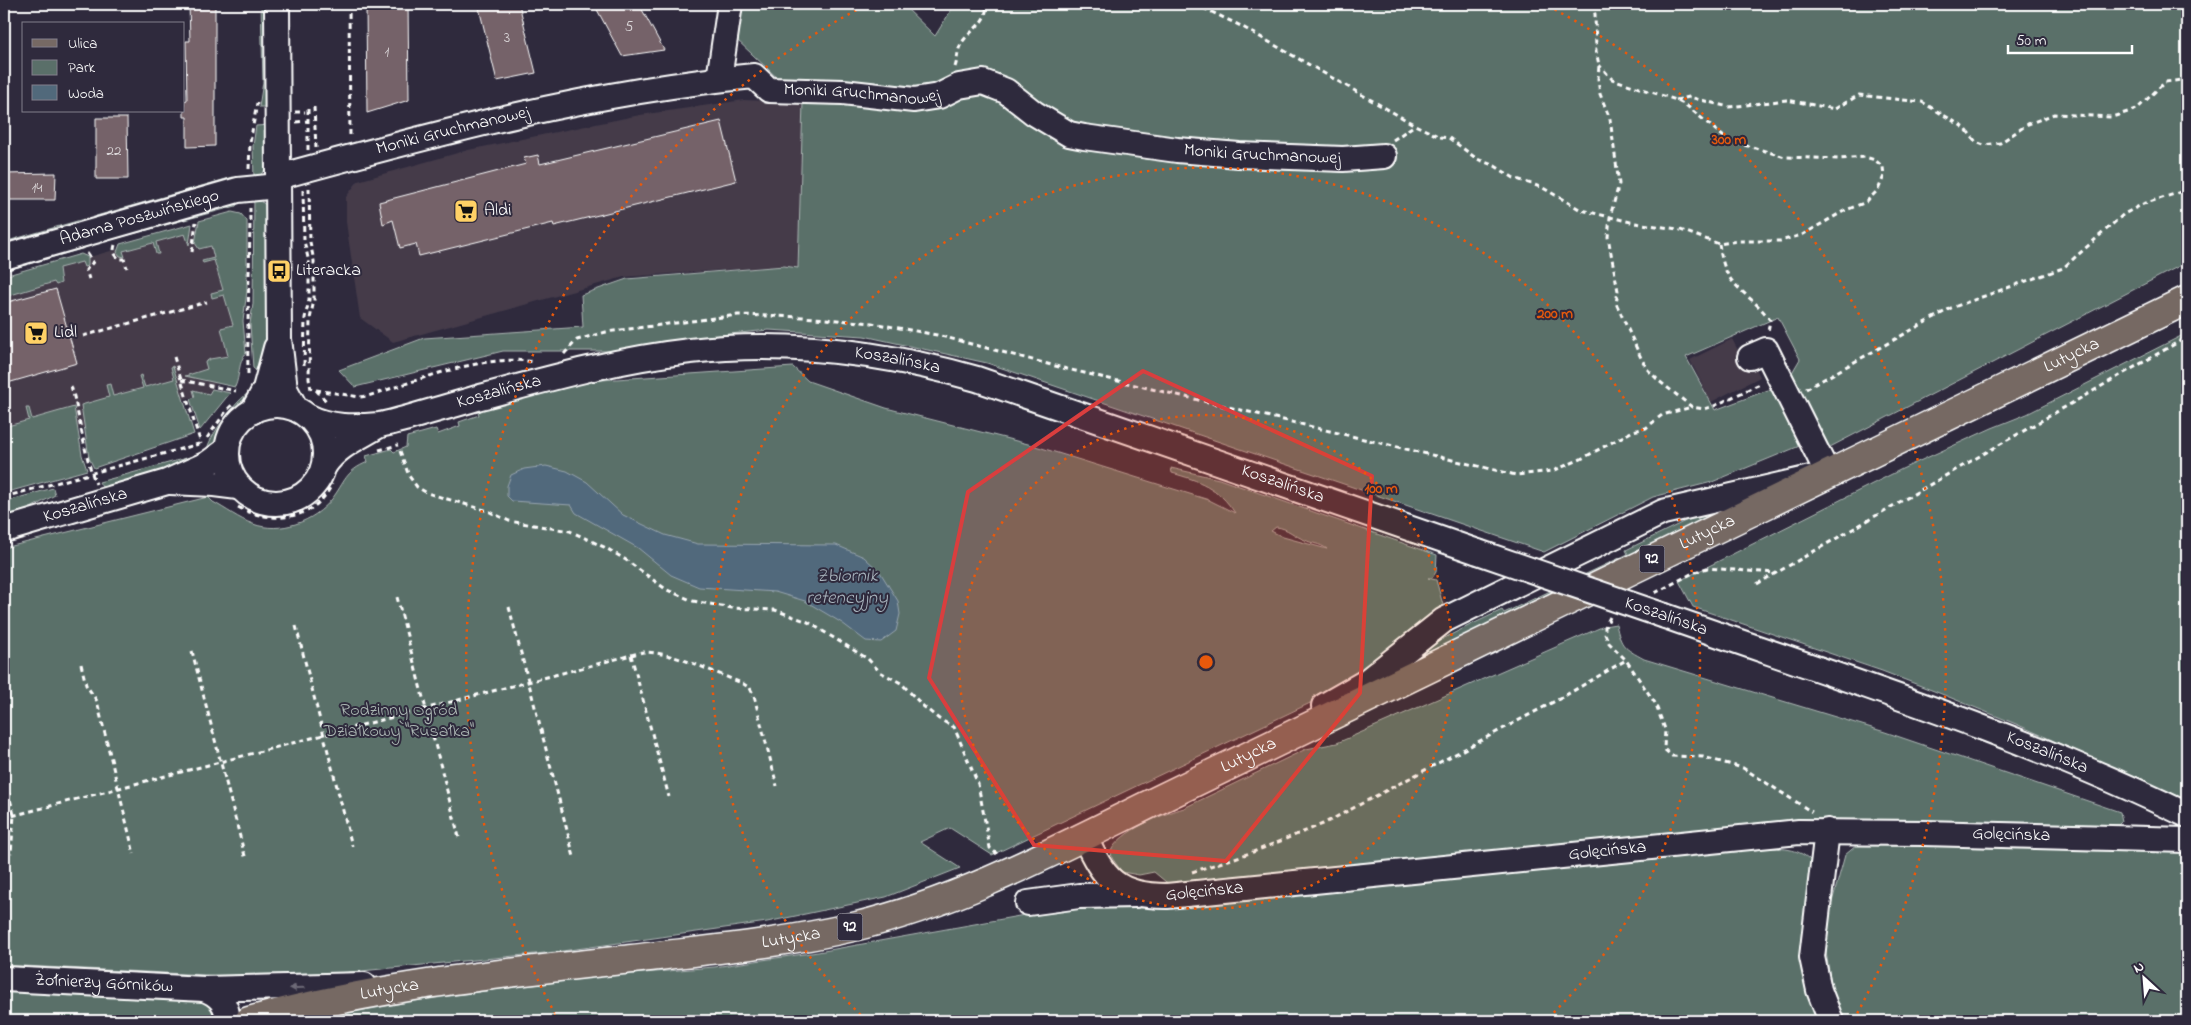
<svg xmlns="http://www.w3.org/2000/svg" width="2191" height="1025" font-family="'Indie Flower',sans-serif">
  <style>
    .built { fill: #443b4a }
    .green { fill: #5a6f69; stroke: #acb7b4; fill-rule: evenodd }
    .water { fill: #51697b; stroke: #97a5b0 }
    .building { fill: #756269; stroke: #fff }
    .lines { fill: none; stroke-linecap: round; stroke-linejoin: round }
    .minor-casing { stroke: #fff; stroke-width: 28 }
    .major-casing { stroke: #fff; stroke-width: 31 }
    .path { stroke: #fff; stroke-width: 3; stroke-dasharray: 5 4; stroke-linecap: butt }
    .minor { stroke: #2f2a3d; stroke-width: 24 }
    .major { stroke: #766964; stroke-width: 28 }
    .minor-bridge-casing { stroke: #fff; stroke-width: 28; stroke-linecap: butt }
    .minor-bridge { stroke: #2f2a3d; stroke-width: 24 }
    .oneway { fill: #6d6a77 }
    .marked { fill: #da3e3e; fill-opacity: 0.2; stroke: #da3e3e; stroke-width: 4; stroke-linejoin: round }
    .ring { fill: none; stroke: #e8590c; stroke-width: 2.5; stroke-dasharray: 2.5 5 }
    .labels { text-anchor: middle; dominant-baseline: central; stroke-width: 4; stroke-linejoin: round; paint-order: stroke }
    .number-label { font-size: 15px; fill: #dcd8da }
    .shield { fill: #2f2a3d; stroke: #c1bfc5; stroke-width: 1 }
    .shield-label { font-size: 16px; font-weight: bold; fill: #fff }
    .street-label { font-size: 18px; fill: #fff; stroke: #2f2a3d }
    .poi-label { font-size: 18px; fill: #fff; stroke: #2f2a3d; text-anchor: start }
    .park-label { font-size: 18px; fill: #acb7b4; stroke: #2f2a3d }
    .water-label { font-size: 19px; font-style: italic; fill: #a8b4bd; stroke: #2f2a3d }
    .centre { fill: #e8590c; stroke: #2f2a3d; stroke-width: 2.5 }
    .ring-label { font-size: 15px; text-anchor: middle; font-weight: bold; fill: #e8590c; stroke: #2f2a3d; stroke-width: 4; stroke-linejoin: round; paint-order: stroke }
  </style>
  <rect width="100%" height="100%" fill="#2f2a3d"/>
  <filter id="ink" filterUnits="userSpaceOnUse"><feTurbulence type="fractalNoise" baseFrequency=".02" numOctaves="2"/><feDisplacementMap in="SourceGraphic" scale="10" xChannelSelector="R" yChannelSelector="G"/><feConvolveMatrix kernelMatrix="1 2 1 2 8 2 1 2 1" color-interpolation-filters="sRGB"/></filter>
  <g filter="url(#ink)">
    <path class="built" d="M 744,100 L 803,102 L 798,268 L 784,266 L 624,277 L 393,342 L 360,318 L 346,222 L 346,197 L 358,181 L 468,150 L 640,115 Z
      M 221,220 L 233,229 L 233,361 L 210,392 L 4,450 L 4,281 Z
      M 1732,339 L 1740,354 L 1747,350 L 1760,377 L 1711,402 L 1690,360 Z"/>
    <path class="green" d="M 261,4 L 268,4 L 269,107 L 259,107 L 263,82 Z
      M 743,4 L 902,4 L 935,36 L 955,4 L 2187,4 L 2187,262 L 1830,447 L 1818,437 L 1790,376 L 1800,359 L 1778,317 L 1686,357 L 1715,410 L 1768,390 L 1778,393 L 1802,445 L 1712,482 L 1653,497 L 1544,552 L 987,363 L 864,336 L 769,330 L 700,337 L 609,351 L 503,351 L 355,387 L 339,370 L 424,338 L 583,327 L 581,295 L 627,279 L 784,266 L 798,268 L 803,102 L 736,39 Z
      M 269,125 C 269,143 275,171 254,178 L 253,146 L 256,126 Z
      M 233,177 L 238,180 L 97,219 L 96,216 Z
      M 254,198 L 265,204 L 268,212 C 269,264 277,324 258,372 L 253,368 L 250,324 L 253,304 Z
      M 240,200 L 236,206 L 114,239 L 116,236 Z
      M 232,212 L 241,214 L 247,221 L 247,291 L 243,321 L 246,353 C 238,362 240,376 235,387 L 185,376 L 207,369 L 205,362 L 210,359 L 228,356 L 221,328 L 233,325 L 224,295 L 212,298 L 211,293 L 223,290 L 214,260 L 203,263 L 202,261 L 214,258 L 211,246 L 199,249 L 195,243 L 199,221 Z
      M 84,219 L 85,223 L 4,248 L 4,242 Z
      M 192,224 L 189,245 L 185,234 L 156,242 L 159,254 L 156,254 L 153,243 L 123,251 L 125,257 L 120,256 L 117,252 L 120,244 Z
      M 80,246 L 85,248 L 4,271 L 4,263 Z
      M 81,254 L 88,257 L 88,266 L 84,267 L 82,262 L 59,268 L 61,283 L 56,285 L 54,282 L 4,297 L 4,276 Z
      M 2187,333 L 2187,800 L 2016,724 L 1934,691 L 1882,671 L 1693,607 L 1679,581 L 1902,469 L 1992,428 L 2027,414 Z
      M 173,366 L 194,434 L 94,468 L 89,458 L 81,405 L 109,397 L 106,385 L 110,384 L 113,396 L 143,388 L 139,376 L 141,375 L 145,387 L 174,379 L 171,367 Z
      M 793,367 L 808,381 L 886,408 L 1032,445 L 1209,500 L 1235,513 C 1218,487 1200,481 1172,473 L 1171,468 L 1219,479 L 1437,555 L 1436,572 L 1432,578 L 1428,578 L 1436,580 L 1443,605 L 1350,684 L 992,855 L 950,828 L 920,842 L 960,868 L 886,897 L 767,922 L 555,952 L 300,977 L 227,976 L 4,965 L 4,548 L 208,497 L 213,502 C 226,509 239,519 253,524 C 280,534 314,522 332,499 C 345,482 345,471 368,462 L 366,456 L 391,449 L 394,452 L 406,447 L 407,437 L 436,429 L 438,434 L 460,426 L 459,422 L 479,415 L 477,410 L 503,398 L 587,381 ZM 1276,527 C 1288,528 1294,536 1305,540 C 1313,544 1319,543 1327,549 L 1283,537 L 1271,531 Z
      M 212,389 L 230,393 L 200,430 L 190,399 L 195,397 L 193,390 L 209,394 Z
      M 250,392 L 248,406 L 232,420 L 221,441 L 207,451 C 207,438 238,398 250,392 Z
      M 74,407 L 82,455 L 87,470 L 4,493 L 4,427 L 29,420 L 26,408 L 29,408 L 32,419 Z
      M 190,457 L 194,459 L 144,479 L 102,487 L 99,482 Z
      M 53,488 L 55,495 L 14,517 L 4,520 L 4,502 Z
      M 1735,506 L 1391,672 C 1426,645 1462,629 1502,610 L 1504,613 L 1628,554 L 1626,550 L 1712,508 Z
      M 1616,624 C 1621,647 1624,648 1644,659 L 1885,732 L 2120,812 L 2122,821 L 2118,825 L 2066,827 L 1887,820 L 1813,819 L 1342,865 L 1179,885 L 1166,882 L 1154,872 L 1139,875 L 1122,872 L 1112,858 L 1111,851 C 1120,831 1163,814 1184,808 L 1306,749 L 1337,743 L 1604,626 Z
      M 1871,843 L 1915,846 L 2015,846 L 2187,852 L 2187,1021 L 1844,1021 L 1832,989 L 1826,952 L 1829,913 L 1845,855 L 1857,845 Z
      M 1754,848 C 1775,849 1797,845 1812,862 L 1802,967 L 1817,1021 L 307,1021 L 408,1002 L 500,989 L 598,977 L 714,967 L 818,952 L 1064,908 L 1163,908 Z
      M 4,987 L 206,997 L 214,1016 L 197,1021 L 4,1021 Z"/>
    <path class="water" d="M 546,466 L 567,471 L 587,482 L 623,515 L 665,535 L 698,544 L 836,545 L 864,557 L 880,572 L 898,601 L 900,614 L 896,631 L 881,642 L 866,641 L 842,623 L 805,601 L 775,592 L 699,587 L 671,575 L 638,548 L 576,513 L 571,505 L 512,501 L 507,496 L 507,486 L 511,475 L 524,469 Z"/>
    <path class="building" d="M 189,4 L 215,4 L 215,146 L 187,147 L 187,117 L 184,117 L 184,101 L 187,100 L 186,41 L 190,41 Z
      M 366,4 L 408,4 L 409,100 L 367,113 Z
      M 478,4 L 519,4 L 536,73 L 497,81 Z
      M 594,4 L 639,4 L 664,50 L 622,56 Z
      M 96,118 L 127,118 L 128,179 L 96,179 Z
      M 721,121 L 736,181 L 554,226 L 553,223 L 419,256 L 416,244 L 400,248 L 393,220 L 383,224 L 379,202 L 526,164 L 524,158 L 538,155 L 540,164 Z
      M 56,173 L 55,200 L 4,200 L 4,174 Z
      M 56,289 L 77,363 L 4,384 L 4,303 Z"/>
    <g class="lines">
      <g class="minor-casing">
        <g id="minor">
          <path d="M 277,4 L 279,339 L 285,389 L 296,409"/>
          <path d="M 719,79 L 730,4"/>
          <path id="s1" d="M 278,177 C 435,134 591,91 754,76 L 769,90 L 843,92 L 914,100 L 939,96 L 959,86 L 983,82 L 1006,91 L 1034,113 L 1069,134 L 1084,137 L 1177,150 L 1239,155 L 1343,159 L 1384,156"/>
          <path id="s2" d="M 4,257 L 238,190 L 278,186"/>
          <circle cx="276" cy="454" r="49"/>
          <path d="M 253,411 L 265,389 L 276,348"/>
          <path id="s3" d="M 309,417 C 330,428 355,427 379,425 C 388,424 399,420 408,418 C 431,411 454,405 477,398 C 547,379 618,359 690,351 C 788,340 883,352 977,379 L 1478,552"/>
          <path d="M 324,466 C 337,446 358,438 378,426"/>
          <path d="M 170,482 L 214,484 L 238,487"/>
          <path id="s4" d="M 4,530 L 167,482 L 207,464 L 225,451"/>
          <path id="s5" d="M 1665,616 C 1841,678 2020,733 2187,815"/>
          <path d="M 1324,706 L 1366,682 L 1444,620 L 1663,512 L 1828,474 L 1766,350 L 1750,357"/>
          <path d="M 1827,831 L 1812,957 L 1819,990 L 1831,1021"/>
          <path id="s6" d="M 1084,836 C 1104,879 1116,896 1167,896 L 1799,832 L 1924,833 L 2187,840"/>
          <path d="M 1028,903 L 1079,896 L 1135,895"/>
          <path id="s7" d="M 4,979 L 204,989 L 364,985"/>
          <path d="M 204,989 C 220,995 227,1004 228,1021"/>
        </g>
      </g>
      <g class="major-casing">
        <g id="major">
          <path id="s8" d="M 249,1021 C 375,986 503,973 632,959 C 706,950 780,944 853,927 C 960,902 1060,848 1158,800 L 2187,300"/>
        </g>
      </g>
      <path class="path" d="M 349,4 L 350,138
        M 1195,4 L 1241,26 L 1415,125 L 1440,137 L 1449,138 L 1477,159 L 1495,166 L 1514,178 L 1543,188 L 1581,210 L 1635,223 L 1678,229 L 1719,244 L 1738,241 L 1780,241 L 1802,235 L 1844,211 L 1866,202 L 1878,190 L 1884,176 L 1883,167 L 1875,160 L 1865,157 L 1839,159 L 1785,157 L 1752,147 L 1730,142 L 1687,106 L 1676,100 L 1612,79 L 1599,65
        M 1592,4 L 1595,14 L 1596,51 L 1599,65 L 1598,79 L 1600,94 L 1610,119 L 1619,184 L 1610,217 L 1608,237 L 1618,291 L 1616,303 L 1641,358 L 1648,370 L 1659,381 L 1692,407 L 1704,409 L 1714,406 L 1762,383
        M 955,67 C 958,59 957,51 961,44 C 969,30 989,23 986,4
        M 1676,100 L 1689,97 L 1729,107 L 1787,100 L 1835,109 L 1859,95 L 1922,102 L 1965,128 L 1976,142 L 1984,145 L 2000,143 L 2028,124 L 2054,114 L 2112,117 L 2137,109 L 2165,82 L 2182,80 L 2187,82
        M 314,107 L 316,148
        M 295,112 L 305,112
        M 296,122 L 308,121
        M 1393,140 L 1415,125
        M 308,150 L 308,107
        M 249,169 L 250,143 L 257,103
        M 309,188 L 310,242 L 314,261 L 314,300 L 310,319 L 309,379 L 311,389
        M 303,190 L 304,241 L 309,262 L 309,300 L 305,318 L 304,367
        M 1719,244 C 1721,256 1724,271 1732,281 C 1744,295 1759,304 1770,320 L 1768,332
        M 115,245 C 113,251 114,254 119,259 L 124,259 L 127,268
        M 192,252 L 196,222
        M 87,253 L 93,262 L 86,270 L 89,279
        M 83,336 L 207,302
        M 564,354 L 577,340 L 606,332 L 738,315 L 803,317 L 872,323 L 937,335 L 1063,368 L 1516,475 L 1553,471 L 1581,459 L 1633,431 L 1646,428 L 1662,415 L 1692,407
        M 174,357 L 201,444
        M 248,374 C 247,318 250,263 250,208
        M 181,380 L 236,391
        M 71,386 C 81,419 83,453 96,484
        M 1806,389 L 1951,308 L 2063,268 L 2124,214 L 2143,204 L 2187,190
        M 316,390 L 360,397 L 368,396 C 417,381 483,353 534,362
        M 316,390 L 327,402
        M 207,438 L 227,410 L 234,403
        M 379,450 L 398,445
        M 400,451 L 409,476 L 417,487 L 427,493 L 488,511 L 509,521 L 570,531 L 606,548 L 626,560 L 667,590 L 693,601 L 732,608 L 775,610 L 808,622 L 868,659 L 880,672 L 901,683 L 923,706 L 939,719 L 954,727 L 978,784 L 990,848 L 997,854
        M 4,497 L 199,444
        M 238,507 C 271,524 314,522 332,484
        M 1757,584 L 2187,337
        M 1655,593 L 1693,573 L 1707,568 L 1775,573
        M 397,597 L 460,841
        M 509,607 L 574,857
        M 1610,617 L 1605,627 L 1605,634 L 1609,643 L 1626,660 L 1655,703 L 1665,729 L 1664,749 L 1672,756 L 1703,757 L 1743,768 L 1812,812
        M 296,626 L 352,846
        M 192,651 L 246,860
        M 631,655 L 669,797
        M 81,664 L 86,685 L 97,701 L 134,854
        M 4,774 L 14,815 L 11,854
        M 4,818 L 643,652 C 674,652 712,672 742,683 L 750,688 L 754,696 L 777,786
        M 1192,872 L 1253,852 L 1323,824 L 1561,698 L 1626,660"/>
      <use href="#minor" class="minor"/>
      <use href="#major" class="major"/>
      <g class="minor-bridge-casing">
        <path id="minor-bridge" d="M 1478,552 L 1665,616"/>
      </g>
      <use href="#minor-bridge" class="minor-bridge"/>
    </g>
    <defs><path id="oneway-solid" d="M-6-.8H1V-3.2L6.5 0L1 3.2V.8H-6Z" transform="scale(1.25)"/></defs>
    <use class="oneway" href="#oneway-solid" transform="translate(297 988) rotate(179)"/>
  </g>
  <path class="marked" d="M 1143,371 L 1372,476 L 1360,693 L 1226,861 L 1034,845 L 929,678 L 968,492 Z"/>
  <circle cx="1206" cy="662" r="247" fill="#e8590c" fill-opacity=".12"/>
  <g class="ring">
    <circle cx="1206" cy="662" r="247"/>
    <path d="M866 1020A494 494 0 1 1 1546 1020"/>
    <path d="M559 1021A740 740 0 0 1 864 6M1548 6A740 740 0 0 1 1853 1021"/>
  </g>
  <defs>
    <g id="supermarket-square" transform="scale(1.25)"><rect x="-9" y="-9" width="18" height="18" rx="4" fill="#ffd166" stroke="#2f2a3d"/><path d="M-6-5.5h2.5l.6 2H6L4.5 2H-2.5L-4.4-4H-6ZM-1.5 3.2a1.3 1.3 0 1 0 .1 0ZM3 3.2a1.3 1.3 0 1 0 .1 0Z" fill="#111"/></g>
    <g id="bus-square" transform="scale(1.25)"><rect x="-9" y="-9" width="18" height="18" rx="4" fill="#ffd166" stroke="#2f2a3d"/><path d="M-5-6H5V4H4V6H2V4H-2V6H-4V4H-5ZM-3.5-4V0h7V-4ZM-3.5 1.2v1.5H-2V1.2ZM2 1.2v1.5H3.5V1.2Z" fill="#111"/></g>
  </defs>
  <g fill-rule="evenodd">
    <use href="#supermarket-square" x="466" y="211"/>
    <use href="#bus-square" x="279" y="271"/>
    <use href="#supermarket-square" x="36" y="333"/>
  </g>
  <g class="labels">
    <g class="number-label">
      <text x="629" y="27">5</text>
      <text x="507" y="38">3</text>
      <text x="387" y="52">1</text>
      <text x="114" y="151">22</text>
      <text x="37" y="188">14</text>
    </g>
    <g class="shield">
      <rect x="1639.5" y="545.5" width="25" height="27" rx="4"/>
      <rect x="837.5" y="913.5" width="25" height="27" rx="4"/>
    </g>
    <g class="shield-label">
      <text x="1652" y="559">92</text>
      <text x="850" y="927">92</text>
    </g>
    <g class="street-label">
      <text stroke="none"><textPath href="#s1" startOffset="601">Moniki Gruchmanowej</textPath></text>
      <text stroke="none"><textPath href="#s1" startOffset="181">Moniki Gruchmanowej</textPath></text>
      <text stroke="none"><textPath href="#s1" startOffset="1021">Moniki Gruchmanowej</textPath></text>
      <text stroke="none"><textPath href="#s2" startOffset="141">Adama Poszwińskiego</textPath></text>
      <text stroke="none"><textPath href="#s8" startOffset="1959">Lutycka</textPath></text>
      <text stroke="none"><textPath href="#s3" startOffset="600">Koszalińska</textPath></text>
      <text stroke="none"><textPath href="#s3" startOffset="196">Koszalińska</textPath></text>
      <text stroke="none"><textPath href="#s3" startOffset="1005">Koszalińska</textPath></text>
      <text stroke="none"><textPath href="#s4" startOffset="85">Koszalińska</textPath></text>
      <text stroke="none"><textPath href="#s8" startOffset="1554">Lutycka</textPath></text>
      <text transform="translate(1666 617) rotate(19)">Koszalińska</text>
      <text stroke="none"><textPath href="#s5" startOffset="406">Koszalińska</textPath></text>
      <text stroke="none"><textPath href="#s8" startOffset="1044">Lutycka</textPath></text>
      <text stroke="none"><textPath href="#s6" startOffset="959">Golęcińska</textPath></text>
      <text stroke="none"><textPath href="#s6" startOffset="554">Golęcińska</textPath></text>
      <text stroke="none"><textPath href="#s6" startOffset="149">Golęcińska</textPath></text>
      <text stroke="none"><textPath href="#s8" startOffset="549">Lutycka</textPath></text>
      <text stroke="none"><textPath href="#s7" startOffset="100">Żołnierzy Górników</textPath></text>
      <text stroke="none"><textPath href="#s8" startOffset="144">Lutycka</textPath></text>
    </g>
    <g class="poi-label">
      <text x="484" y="211">Aldi</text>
      <text x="296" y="271">Literacka</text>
      <text x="54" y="333">Lidl</text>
    </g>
    <g class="park-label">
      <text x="399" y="711">Rodzinny Ogród<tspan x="399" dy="21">Działkowy "Rusałka"</tspan></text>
    </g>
    <g class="water-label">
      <text x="847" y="576">Zbiornik<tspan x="847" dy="22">retencyjny</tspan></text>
    </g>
  </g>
  <circle cx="1206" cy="662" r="8" class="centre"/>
  <g class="ring-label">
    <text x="1729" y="144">300 m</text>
    <text x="1555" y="318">200 m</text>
    <text x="1381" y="493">100 m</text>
  </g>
  <rect width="2191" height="1025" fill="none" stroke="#2f2a3d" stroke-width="20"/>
  <rect x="10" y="10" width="2171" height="1005" fill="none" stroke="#fff" stroke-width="2" filter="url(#ink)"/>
  <rect x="22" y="22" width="162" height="90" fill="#2f2a3d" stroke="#827f8b"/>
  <rect x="32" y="39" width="25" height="8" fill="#766964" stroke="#827f8b"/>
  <text x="68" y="48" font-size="15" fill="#ffffff">Ulica</text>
  <rect x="32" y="60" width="25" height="15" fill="#5a6f69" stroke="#827f8b"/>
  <text x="68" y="72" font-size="15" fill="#ffffff">Park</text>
  <rect x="32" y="85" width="25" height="15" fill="#51697b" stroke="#827f8b"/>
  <text x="68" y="98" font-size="15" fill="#ffffff">Woda</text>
  <g transform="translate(2144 978) rotate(334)" stroke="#2f2a3d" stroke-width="4" paint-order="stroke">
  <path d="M0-4L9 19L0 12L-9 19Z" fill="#ffffff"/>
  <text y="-8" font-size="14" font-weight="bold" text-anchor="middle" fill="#ffffff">N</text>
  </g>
  <path d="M2008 45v8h124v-8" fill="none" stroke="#ffffff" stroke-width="2.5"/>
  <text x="2016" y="45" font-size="15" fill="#ffffff" stroke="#2f2a3d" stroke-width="4" paint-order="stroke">50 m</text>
</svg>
